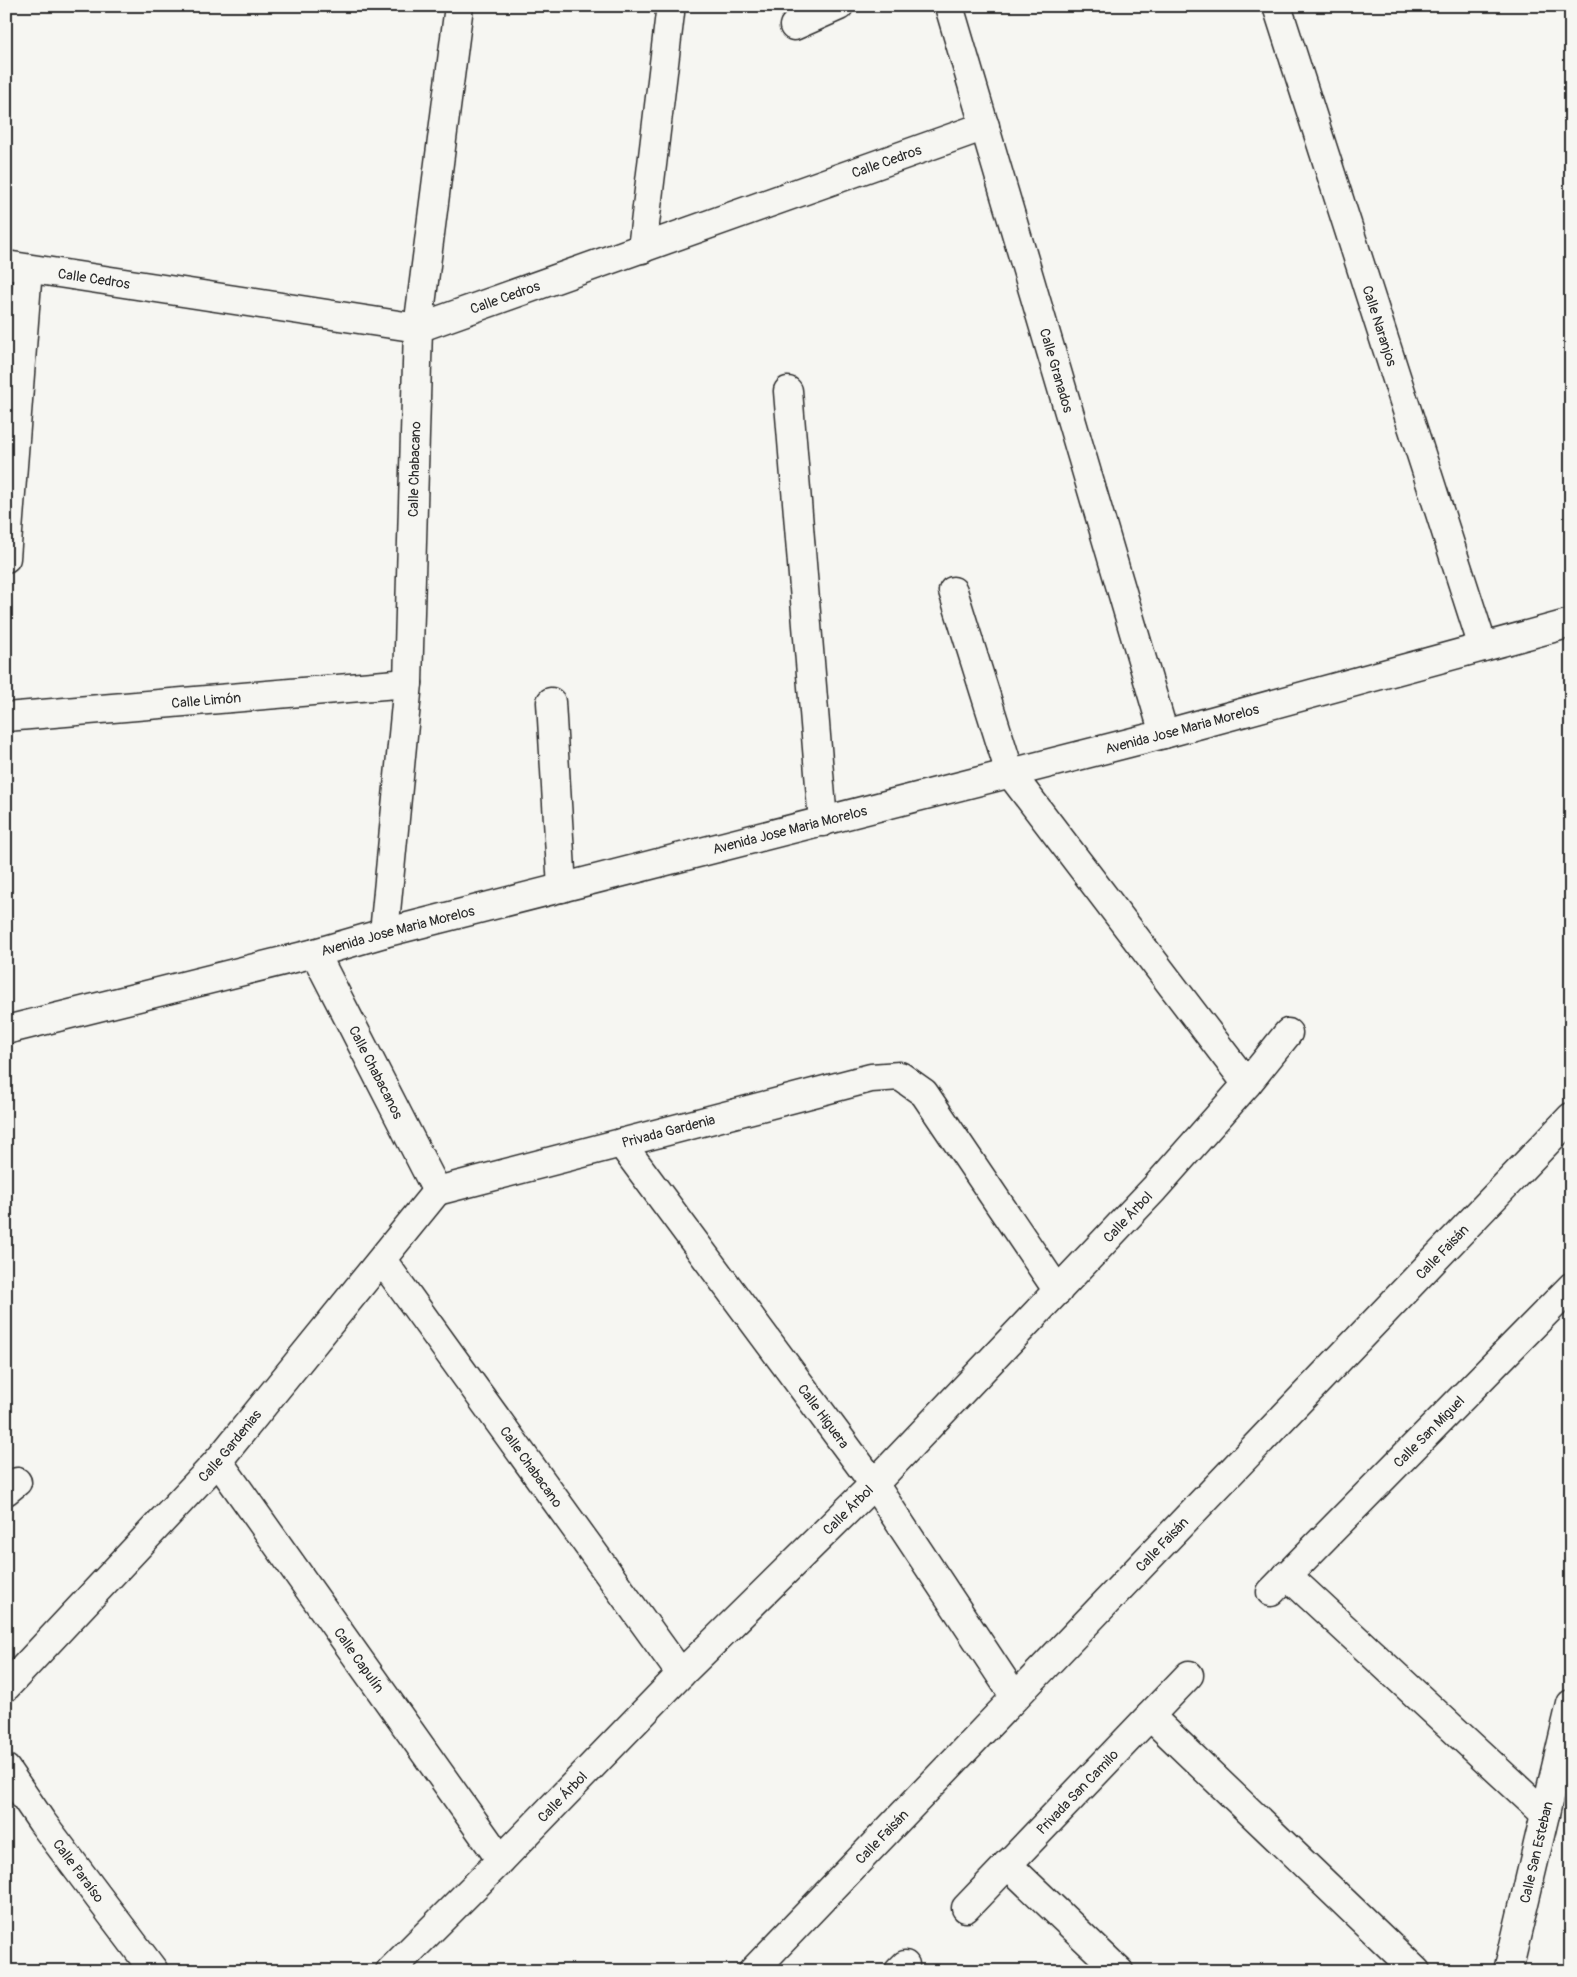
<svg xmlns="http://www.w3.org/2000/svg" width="1577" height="1977" font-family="Pangolin,sans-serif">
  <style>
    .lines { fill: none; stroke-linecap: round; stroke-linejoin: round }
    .minor-casing { stroke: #2b2b2b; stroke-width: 31 }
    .minor { stroke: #f6f6f2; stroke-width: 28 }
    .labels { text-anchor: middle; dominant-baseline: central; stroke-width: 5; stroke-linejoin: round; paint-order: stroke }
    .street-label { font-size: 14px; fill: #2b2b2b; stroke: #f6f6f2 }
  </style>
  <rect width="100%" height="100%" fill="#f6f6f2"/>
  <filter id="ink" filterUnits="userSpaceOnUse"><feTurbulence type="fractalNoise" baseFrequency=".02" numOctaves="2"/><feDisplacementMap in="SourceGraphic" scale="10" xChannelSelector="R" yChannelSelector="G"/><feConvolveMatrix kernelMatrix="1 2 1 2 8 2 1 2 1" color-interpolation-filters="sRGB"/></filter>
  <g filter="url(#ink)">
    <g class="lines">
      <g class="minor-casing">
        <g id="minor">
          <path id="s1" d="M 949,6 L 1164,734"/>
          <path id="s2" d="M 1277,6 L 1483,647"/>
          <path d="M 794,26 L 839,6"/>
          <path d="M 642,249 L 670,13"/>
          <path id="s3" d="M 6,265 L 418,328 L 985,126"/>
          <path d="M 788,391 L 823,822"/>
          <path d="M 6,558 L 28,269"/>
          <path d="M 953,591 L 1010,773 L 1247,1084"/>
          <path d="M 551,702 L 562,888"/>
          <path id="s4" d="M 6,717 L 408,683"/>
          <path id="s5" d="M 384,933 L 408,683 L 418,328 L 459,6"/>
          <path id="s6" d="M 315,953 L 437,1191"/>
          <path id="s7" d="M 6,1030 L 315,953 L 384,933 L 1164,734 L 1571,623"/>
          <path id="s8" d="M 621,1143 L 874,1484 L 1015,1697"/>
          <path id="s9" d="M 437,1191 L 871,1078 L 900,1076 L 924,1093 L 1058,1291"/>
          <path id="s10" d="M 382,1260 L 681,1674"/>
          <path id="s11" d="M 218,1461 L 501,1860"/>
          <path d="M 6,1491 L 17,1482"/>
          <path d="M 1287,1575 L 1545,1814"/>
          <path id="s12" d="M 1271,1592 L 1571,1287"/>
          <path id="s13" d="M 6,1687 L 218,1461 L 437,1191"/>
          <path d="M 1150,1716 L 1416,1971"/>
          <path id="s14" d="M 6,1769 L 42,1822 L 154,1971"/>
          <path d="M 1007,1864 L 1119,1971"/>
          <path id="s15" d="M 966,1908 L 1189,1675"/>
          <path id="s16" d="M 390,1971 L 501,1860 L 681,1674 L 874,1484 L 1154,1189 L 1247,1084 L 1288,1033"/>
          <path id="s17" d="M 753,1971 L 1571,1117"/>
          <path d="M 899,1971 L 905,1965"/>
          <path id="s18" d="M 1508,1971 L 1571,1704"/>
        </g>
      </g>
      <use href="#minor" class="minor"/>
    </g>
  </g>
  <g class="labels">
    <g class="street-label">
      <text stroke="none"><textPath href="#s3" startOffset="914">Calle Cedros</textPath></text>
      <text stroke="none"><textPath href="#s3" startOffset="89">Calle Cedros</textPath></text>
      <text stroke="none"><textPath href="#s3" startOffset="509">Calle Cedros</textPath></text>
      <text stroke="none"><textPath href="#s2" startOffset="336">Calle Naranjos</textPath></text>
      <text stroke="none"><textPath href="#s1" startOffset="380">Calle Granados</textPath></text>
      <text stroke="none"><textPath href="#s5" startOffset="465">Calle Chabacano</textPath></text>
      <text stroke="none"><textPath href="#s4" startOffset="201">Calle Limón</textPath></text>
      <text stroke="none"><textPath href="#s7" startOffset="1214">Avenida Jose Maria Morelos</textPath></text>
      <text stroke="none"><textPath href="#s7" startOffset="809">Avenida Jose Maria Morelos</textPath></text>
      <text stroke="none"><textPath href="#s7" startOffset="404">Avenida Jose Maria Morelos</textPath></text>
      <text stroke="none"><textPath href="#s6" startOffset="134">Calle Chabacanos</textPath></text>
      <text stroke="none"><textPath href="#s9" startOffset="239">Privada Gardenia</textPath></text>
      <text stroke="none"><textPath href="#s16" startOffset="1055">Calle Árbol</textPath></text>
      <text stroke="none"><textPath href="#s17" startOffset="996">Calle Faisán</textPath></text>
      <text stroke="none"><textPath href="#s8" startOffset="340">Calle Higuera</textPath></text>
      <text stroke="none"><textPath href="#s12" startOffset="225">Calle San Miguel</textPath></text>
      <text stroke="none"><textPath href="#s13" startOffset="329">Calle Gardenias</textPath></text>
      <text stroke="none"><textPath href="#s10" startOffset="255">Calle Chabacano</textPath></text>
      <text stroke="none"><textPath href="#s16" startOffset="650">Calle Árbol</textPath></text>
      <text stroke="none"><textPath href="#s17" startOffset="591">Calle Faisán</textPath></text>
      <text stroke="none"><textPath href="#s11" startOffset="244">Calle Capulín</textPath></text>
      <text stroke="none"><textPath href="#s15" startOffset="161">Privada San Camilo</textPath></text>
      <text stroke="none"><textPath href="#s16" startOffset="245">Calle Árbol</textPath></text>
      <text stroke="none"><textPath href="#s17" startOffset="186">Calle Faisán</textPath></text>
      <text stroke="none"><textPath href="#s18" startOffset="122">Calle San Esteban</textPath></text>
      <text stroke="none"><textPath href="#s14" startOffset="125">Calle Paraíso</textPath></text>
    </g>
  </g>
  <rect width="1577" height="1977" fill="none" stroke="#f6f6f2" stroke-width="25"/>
  <rect x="12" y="12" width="1552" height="1952" fill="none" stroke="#2b2b2b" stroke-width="2" filter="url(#ink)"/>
</svg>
